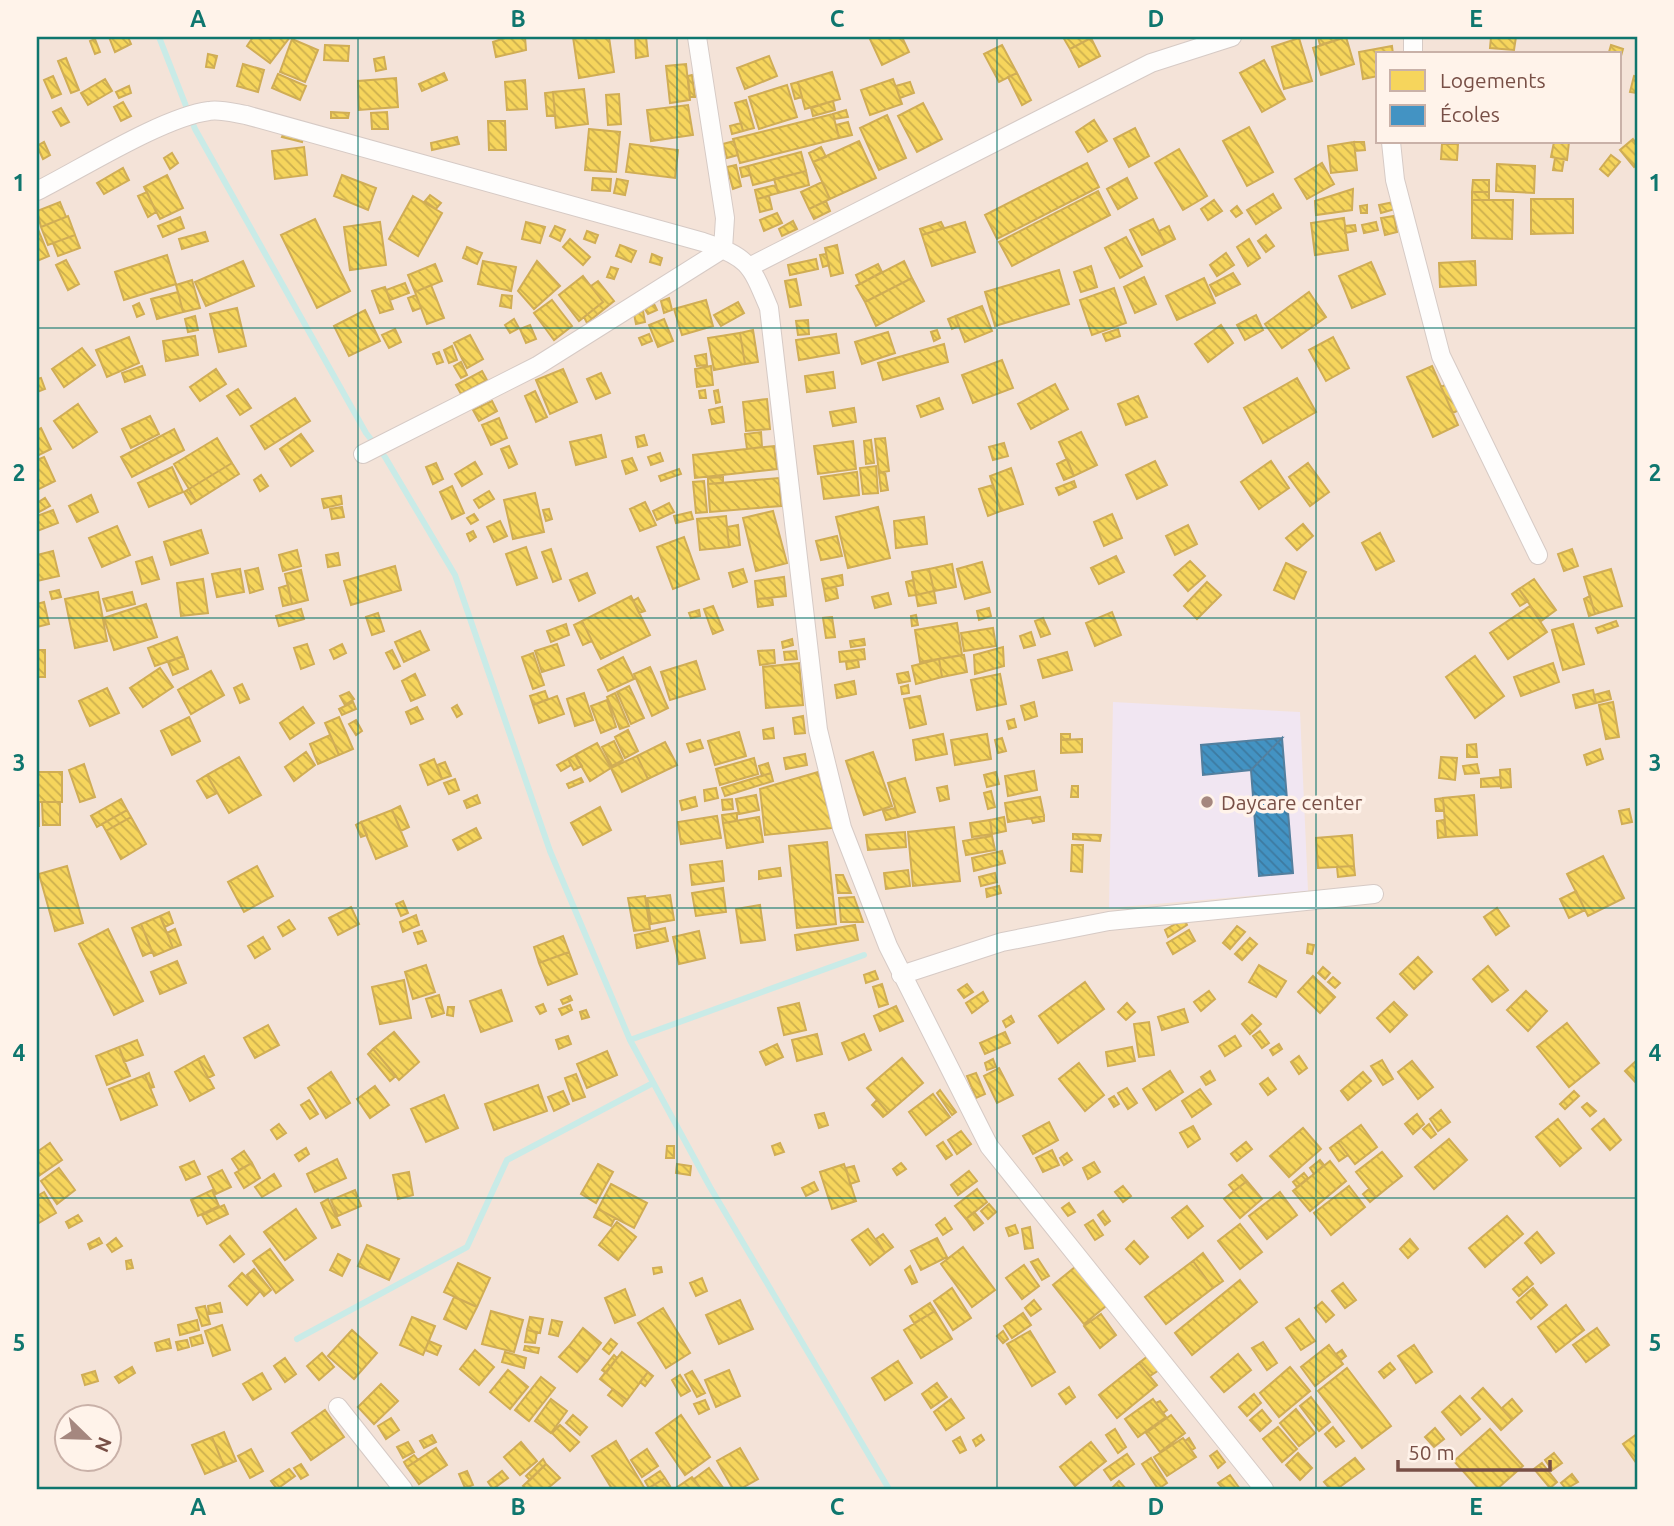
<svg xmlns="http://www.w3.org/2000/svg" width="1674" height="1526" font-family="Ubuntu,sans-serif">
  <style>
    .residential { fill: #f4e3d8; fill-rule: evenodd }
    .education { fill: #f1e6f2 }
    .homes { fill: url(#homes-back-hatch); stroke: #d0ad55; stroke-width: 2 }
    .schools { fill: url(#schools-back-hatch); stroke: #537f9e; stroke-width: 2 }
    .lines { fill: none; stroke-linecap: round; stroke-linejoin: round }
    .stream { stroke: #c9ebe7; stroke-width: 6 }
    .minor-casing { stroke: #d6cac5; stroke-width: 20 }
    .minor { stroke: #fefdfc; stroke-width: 18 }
    .grid { fill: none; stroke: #0f766e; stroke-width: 2; stroke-opacity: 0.55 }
    .poi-dot { fill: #a5877f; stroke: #fff3ea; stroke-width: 2.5 }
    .labels { text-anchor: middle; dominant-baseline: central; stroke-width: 7; stroke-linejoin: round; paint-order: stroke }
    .poi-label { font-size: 21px; fill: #784f46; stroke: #fff3ea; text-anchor: start }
    .neatline { fill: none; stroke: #0f766e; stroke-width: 2.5 }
    .grid-label { font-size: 23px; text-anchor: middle; font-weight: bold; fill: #0f766e }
  </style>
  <defs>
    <pattern id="homes-back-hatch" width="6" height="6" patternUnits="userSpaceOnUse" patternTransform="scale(1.75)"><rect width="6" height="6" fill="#f6d55c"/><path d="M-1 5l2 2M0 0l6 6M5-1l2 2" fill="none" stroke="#ccaf4e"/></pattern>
    <pattern id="schools-back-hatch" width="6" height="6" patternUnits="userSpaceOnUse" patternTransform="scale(1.75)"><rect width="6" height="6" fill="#4393c3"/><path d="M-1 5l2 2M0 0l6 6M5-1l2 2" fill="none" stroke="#3d7aa0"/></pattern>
  </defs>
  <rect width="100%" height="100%" fill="#f8efe8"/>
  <path class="residential" d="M 37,37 L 1637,37 L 1637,1489 L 37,1489 ZM 1378,54 L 1620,54 L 1620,142 L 1378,142 ZM 66,1418 L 108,1418 L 108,1460 L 66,1460 Z"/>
  <path class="education" d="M 1113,702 L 1300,712 L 1308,891 L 1109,908 Z"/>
  <path class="homes" d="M 109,37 L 128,37 L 131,44 L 115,52 Z
    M 253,37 L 290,37 L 270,63 L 247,46 Z
    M 508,37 L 525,37 L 526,50 L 496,57 L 493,42 Z
    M 573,37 L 609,37 L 614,72 L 579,78 Z
    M 635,37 L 646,37 L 648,56 L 636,58 Z
    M 869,37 L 902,37 L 909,52 L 882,65 Z
    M 1063,37 L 1090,37 L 1091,38 L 1070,49 Z
    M 1318,37 L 1346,37 L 1320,45 Z
    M 1346,37 L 1354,64 L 1321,75 L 1313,48 Z
    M 1491,37 L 1516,37 L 1514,50 L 1490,48 Z
    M 1091,38 L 1100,56 L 1079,67 L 1070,49 Z
    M 1299,38 L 1312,81 L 1284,89 L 1272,47 Z
    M 95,39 L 100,52 L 95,54 L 90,41 Z
    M 292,39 L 318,50 L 305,82 L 280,72 Z
    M 325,45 L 349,46 L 348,61 L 324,60 Z
    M 1002,45 L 1017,73 L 999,82 L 984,54 Z
    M 1611,45 L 1623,49 L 1621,56 L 1609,52 Z
    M 1392,46 L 1393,54 L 1378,54 L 1378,76 L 1363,79 L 1359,52 Z
    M 208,54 L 217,56 L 214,68 L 206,67 Z
    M 769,56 L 777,76 L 745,89 L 737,68 Z
    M 384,57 L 386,69 L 376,71 L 374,59 Z
    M 66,58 L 79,90 L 71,93 L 58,61 Z
    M 1264,60 L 1285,99 L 1262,112 L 1240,73 Z
    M 243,64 L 264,70 L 258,92 L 237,86 Z
    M 686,64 L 690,100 L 670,103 L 666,66 Z
    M 832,72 L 840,99 L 805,109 L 798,82 Z
    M 444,73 L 447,80 L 422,91 L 419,84 Z
    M 1017,73 L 1031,100 L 1022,105 L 1008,77 Z
    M 278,74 L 306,86 L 300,100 L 272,88 Z
    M 692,75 L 695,97 L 690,97 L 688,76 Z
    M 53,76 L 61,94 L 52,98 L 44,80 Z
    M 1634,76 L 1637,77 L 1637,93 L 1630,92 Z
    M 396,78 L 398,107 L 359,110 L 358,81 Z
    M 105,79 L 112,91 L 88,105 L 81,93 Z
    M 893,79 L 902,104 L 870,115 L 861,90 Z
    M 525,80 L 527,109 L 507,110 L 505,82 Z
    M 798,82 L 802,97 L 795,99 L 791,84 Z
    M 910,82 L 914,93 L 900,98 L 896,86 Z
    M 787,85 L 797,117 L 759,129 L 749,97 Z
    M 129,86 L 131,93 L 119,98 L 116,92 Z
    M 584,89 L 588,124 L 556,128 L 553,92 Z
    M 553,92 L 555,115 L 547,116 L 545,93 Z
    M 619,94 L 621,124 L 608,125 L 606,95 Z
    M 746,100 L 754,128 L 743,131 L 735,103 Z
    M 833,101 L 835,110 L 813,116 L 811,108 Z
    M 123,102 L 131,116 L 121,121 L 114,107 Z
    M 923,103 L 942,139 L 917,152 L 898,116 Z
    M 688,105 L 693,135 L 651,141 L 647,110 Z
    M 61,108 L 69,122 L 61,126 L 53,112 Z
    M 846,110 L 848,117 L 835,119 L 833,114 Z
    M 331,112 L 349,113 L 348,118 L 331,118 Z
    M 387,112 L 388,129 L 372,129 L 371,113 Z
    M 833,114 L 839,138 L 740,163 L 733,139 Z
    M 887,115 L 906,158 L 879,170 L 860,128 Z
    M 1094,120 L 1107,141 L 1088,152 L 1076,132 Z
    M 488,121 L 505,121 L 506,150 L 489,150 Z
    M 848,122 L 852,135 L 839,138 L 836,125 Z
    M 741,123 L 743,131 L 732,134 L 730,126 Z
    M 1249,127 L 1273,172 L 1247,186 L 1223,141 Z
    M 1135,128 L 1149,156 L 1129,167 L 1114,139 Z
    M 589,129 L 620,132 L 616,172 L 585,170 Z
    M 284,132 L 303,137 L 302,142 L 282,137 Z
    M 457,137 L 459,144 L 432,150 L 431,143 Z
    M 1633,139 L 1637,144 L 1637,164 L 1634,167 L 1620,150 Z
    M 734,141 L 738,155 L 727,158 L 723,144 Z
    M 859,141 L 876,178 L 830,199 L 813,162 Z
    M 44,142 L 50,155 L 43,159 L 37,146 Z
    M 1354,142 L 1364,142 L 1365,150 L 1355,151 Z
    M 1354,142 L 1357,170 L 1331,173 L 1328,146 Z
    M 1554,142 L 1569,142 L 1567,160 L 1551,157 Z
    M 630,144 L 678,150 L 675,178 L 626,172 Z
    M 1442,144 L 1458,144 L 1457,160 L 1441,159 Z
    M 304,147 L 307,175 L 275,179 L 272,151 Z
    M 821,147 L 826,157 L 813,162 L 809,153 Z
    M 1179,149 L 1207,196 L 1183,210 L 1155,163 Z
    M 801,152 L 806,171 L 753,185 L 748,166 Z
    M 172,153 L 178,163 L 170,169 L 164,158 Z
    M 1611,155 L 1620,162 L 1608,176 L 1600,169 Z
    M 1555,158 L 1564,159 L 1562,171 L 1553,170 Z
    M 1087,163 L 1099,187 L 997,239 L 985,215 Z
    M 1322,163 L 1334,184 L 1307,199 L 1295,179 Z
    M 1497,164 L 1535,166 L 1534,193 L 1496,191 Z
    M 736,165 L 741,186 L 733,189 L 727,167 Z
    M 748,166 L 750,175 L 742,177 L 740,168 Z
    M 123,168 L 129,180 L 104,194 L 97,183 Z
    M 806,171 L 809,185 L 778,193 L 774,179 Z
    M 167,175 L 183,208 L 160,219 L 144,187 Z
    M 342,175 L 376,188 L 368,210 L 334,196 Z
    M 593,178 L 611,179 L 610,191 L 592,190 Z
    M 1127,178 L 1137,198 L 1118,209 L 1107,189 Z
    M 617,179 L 628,181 L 625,195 L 614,193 Z
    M 1473,180 L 1489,180 L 1489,192 L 1472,192 Z
    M 822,182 L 830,199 L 809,209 L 801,192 Z
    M 776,185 L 778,193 L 757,199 L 755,190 Z
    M 1353,189 L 1352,210 L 1316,215 L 1315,201 Z
    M 1098,191 L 1110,215 L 1012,266 L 999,242 Z
    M 147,192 L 156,212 L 148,217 L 138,196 Z
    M 1472,192 L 1489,192 L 1489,200 L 1472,200 Z
    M 1273,194 L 1281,208 L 1256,224 L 1247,210 Z
    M 430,195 L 441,203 L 436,209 L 425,201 Z
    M 413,196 L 442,213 L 418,256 L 389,239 Z
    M 769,196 L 772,209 L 760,212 L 757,199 Z
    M 1531,199 L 1573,199 L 1573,233 L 1531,234 Z
    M 1214,200 L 1222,211 L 1208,220 L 1201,209 Z
    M 1472,200 L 1513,200 L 1512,239 L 1472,238 Z
    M 826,201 L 830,211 L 814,219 L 809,209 Z
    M 60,202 L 66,217 L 41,227 L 37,211 Z
    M 1394,202 L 1395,209 L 1381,213 L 1379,205 Z
    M 1367,205 L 1367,213 L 1361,213 L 1360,206 Z
    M 1237,206 L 1242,213 L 1236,217 L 1231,211 Z
    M 777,213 L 782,223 L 764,231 L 760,220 Z
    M 68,216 L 75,235 L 48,245 L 41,227 Z
    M 1394,216 L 1397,232 L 1385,235 L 1381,218 Z
    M 180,217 L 184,228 L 163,237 L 158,226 Z
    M 1344,218 L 1348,250 L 1315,255 L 1311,223 Z
    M 315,219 L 350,291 L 317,308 L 281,235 Z
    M 1153,219 L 1165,244 L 1142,255 L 1130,230 Z
    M 793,221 L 797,229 L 782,236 L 779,229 Z
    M 380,222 L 386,265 L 350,270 L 344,227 Z
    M 526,222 L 545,227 L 540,243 L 522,239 Z
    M 941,222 L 944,228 L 922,235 L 920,229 Z
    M 965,222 L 975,252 L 932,266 L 922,235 Z
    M 1376,222 L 1378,230 L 1364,233 L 1362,225 Z
    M 1355,225 L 1356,231 L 1345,233 L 1345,226 Z
    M 555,226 L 565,230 L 560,241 L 550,236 Z
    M 1169,226 L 1175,239 L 1165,244 L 1159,231 Z
    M 37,227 L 49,256 L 37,261 Z
    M 587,231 L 598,235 L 595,243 L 584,239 Z
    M 205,232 L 208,241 L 182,249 L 179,239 Z
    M 75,235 L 80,248 L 58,256 L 53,243 Z
    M 1266,235 L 1274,246 L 1266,252 L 1258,241 Z
    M 1126,237 L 1142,266 L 1120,278 L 1105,248 Z
    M 570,239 L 590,257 L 583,265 L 563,247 Z
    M 1249,239 L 1260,258 L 1248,266 L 1237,247 Z
    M 620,245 L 636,251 L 631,262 L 616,256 Z
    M 837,245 L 843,273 L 831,276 L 825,248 Z
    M 467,247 L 482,253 L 477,264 L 463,258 Z
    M 1226,253 L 1234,265 L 1217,276 L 1210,265 Z
    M 652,254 L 662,258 L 660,265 L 650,262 Z
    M 826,254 L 829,265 L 823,267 L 820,255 Z
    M 167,255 L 176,284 L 124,300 L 115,272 Z
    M 816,259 L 818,269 L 790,275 L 788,265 Z
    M 66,260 L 79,284 L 68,290 L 56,265 Z
    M 243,261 L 254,286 L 206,306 L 195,282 Z
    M 483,261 L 516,267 L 511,291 L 478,284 Z
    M 537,261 L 560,286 L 534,309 L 518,291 Z
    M 904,261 L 912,278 L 865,302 L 856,286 Z
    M 1475,261 L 1476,285 L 1440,287 L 1439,263 Z
    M 1371,262 L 1385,294 L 1352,308 L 1339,276 Z
    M 435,264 L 442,281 L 415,292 L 408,275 Z
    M 878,264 L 882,272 L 860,284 L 856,275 Z
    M 1091,266 L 1097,287 L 1081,292 L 1074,272 Z
    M 611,267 L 618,269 L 614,279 L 607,277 Z
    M 1059,270 L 1069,304 L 995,326 L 985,292 Z
    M 1233,273 L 1240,284 L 1216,296 L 1210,285 Z
    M 583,276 L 603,302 L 579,321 L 559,295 Z
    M 1144,277 L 1156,304 L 1135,313 L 1124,287 Z
    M 912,278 L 924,301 L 876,326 L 865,302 Z
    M 1204,278 L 1215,303 L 1177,320 L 1166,296 Z
    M 796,279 L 801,305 L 790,307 L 785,281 Z
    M 192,280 L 200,308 L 183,312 L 176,285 Z
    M 598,281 L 614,301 L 587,323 L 584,317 L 603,302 L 591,286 Z
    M 405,283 L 409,293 L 390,300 L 386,290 Z
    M 431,285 L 444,318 L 427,324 L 415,292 Z
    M 385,287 L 393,309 L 380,313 L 372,291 Z
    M 1114,288 L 1126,323 L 1092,335 L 1080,300 Z
    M 178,292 L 183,312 L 157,319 L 151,299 Z
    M 1309,292 L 1326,317 L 1282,348 L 1265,324 Z
    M 416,295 L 421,308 L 413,311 L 408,298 Z
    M 502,295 L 512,296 L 511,308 L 500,306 Z
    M 669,298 L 672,310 L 664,313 L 661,301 Z
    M 552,300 L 572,326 L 554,340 L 534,313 Z
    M 706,300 L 713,326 L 682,335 L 674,309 Z
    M 738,302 L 744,313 L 721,326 L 714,315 Z
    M 139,303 L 144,314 L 137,317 L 133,306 Z
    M 654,304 L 657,310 L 648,314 L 645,309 Z
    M 982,306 L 992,331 L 965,342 L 955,316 Z
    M 237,308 L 246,346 L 219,352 L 210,314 Z
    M 365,310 L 380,341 L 349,356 L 334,326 Z
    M 643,311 L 645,322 L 636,324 L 634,314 Z
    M 1256,315 L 1263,330 L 1245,340 L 1237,325 Z
    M 195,316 L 198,330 L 188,332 L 185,319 Z
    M 955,316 L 959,326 L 952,329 L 948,319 Z
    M 514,319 L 519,328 L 510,333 L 505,325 Z
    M 664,319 L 673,341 L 658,347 L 649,325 Z
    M 808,320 L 809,334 L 798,335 L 796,321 Z
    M 530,325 L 536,339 L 526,343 L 520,329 Z
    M 1221,325 L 1233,343 L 1208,362 L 1195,344 Z
    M 395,329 L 401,342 L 389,348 L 382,335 Z
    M 1118,329 L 1120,336 L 1106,341 L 1103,334 Z
    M 753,330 L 758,362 L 745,364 L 740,333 Z
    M 937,330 L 940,338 L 934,341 L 931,332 Z
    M 888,332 L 895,353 L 862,364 L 855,342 Z
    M 740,333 L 745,364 L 714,370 L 708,338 Z
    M 649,334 L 652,341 L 642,345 L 639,338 Z
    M 836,334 L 839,353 L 799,360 L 796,340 Z
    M 470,335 L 483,359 L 467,368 L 454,343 Z
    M 195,336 L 198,355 L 166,361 L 163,341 Z
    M 129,337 L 139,363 L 107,377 L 96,350 Z
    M 1333,337 L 1349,368 L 1326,381 L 1309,350 Z
    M 944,344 L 948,362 L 883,380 L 878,363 Z
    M 452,346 L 457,360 L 449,363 L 444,350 Z
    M 82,348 L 95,365 L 64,387 L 52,369 Z
    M 439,352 L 443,362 L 437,364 L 433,354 Z
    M 706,354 L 707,365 L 697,366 L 695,356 Z
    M 1002,360 L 1013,388 L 973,403 L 962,375 Z
    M 461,362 L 467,375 L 461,378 L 454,366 Z
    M 142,366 L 145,375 L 125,382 L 122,373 Z
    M 711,366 L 713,385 L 697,387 L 695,369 Z
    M 1432,366 L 1458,425 L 1433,437 L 1407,377 Z
    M 216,369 L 226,384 L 200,401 L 190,387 Z
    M 563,369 L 577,402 L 550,414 L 536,380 Z
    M 482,371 L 487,380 L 461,394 L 456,385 Z
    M 833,372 L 835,388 L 807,392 L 805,376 Z
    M 601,373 L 610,393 L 596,399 L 587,379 Z
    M 41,378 L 45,389 L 37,392 L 37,379 Z
    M 1297,378 L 1316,412 L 1263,443 L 1244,408 Z
    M 1449,383 L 1461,409 L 1453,413 L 1441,387 Z
    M 1055,384 L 1068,409 L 1031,429 L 1018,404 Z
    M 238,389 L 251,408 L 240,415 L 227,396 Z
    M 705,390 L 706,398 L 700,398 L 699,391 Z
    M 718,390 L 720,402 L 716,403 L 714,391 Z
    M 535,391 L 547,417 L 536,422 L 525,396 Z
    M 1138,396 L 1147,417 L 1126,425 L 1118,404 Z
    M 295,398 L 310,421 L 265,449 L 251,426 Z
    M 939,398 L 943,409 L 921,417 L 917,406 Z
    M 767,399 L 770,429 L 746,431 L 743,402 Z
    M 492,401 L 497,411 L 479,421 L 473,410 Z
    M 78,404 L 97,432 L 73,448 L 54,421 Z
    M 722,407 L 724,422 L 712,424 L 709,410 Z
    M 854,408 L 856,422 L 833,426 L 830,412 Z
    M 150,416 L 159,434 L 131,448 L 122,429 Z
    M 499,418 L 507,438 L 491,445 L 482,425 Z
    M 41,428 L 51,449 L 37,456 L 37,430 Z
    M 174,429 L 184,450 L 132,477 L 121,457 Z
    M 761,432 L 762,447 L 747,449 L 745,434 Z
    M 1081,432 L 1097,465 L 1074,476 L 1059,442 Z
    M 301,434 L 313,451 L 291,466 L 280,449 Z
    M 601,435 L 606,457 L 576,465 L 570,442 Z
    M 644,435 L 647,445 L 638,447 L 636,437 Z
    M 217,438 L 232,463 L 189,489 L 174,464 Z
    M 885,438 L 889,471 L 879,473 L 875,439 Z
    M 871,440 L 874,463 L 866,464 L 864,441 Z
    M 853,441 L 856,469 L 818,474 L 814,446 Z
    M 1004,443 L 1008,456 L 993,460 L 989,447 Z
    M 509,446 L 517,464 L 509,468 L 501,449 Z
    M 774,446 L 777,469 L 695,478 L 693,455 Z
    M 660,453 L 663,461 L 651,465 L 648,457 Z
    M 44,457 L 55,481 L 37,490 L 37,460 Z
    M 632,458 L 637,470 L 626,474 L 622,461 Z
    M 1067,459 L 1074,476 L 1064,480 L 1057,464 Z
    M 1155,461 L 1167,485 L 1137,499 L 1126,475 Z
    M 1271,461 L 1289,488 L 1259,509 L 1241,482 Z
    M 475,462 L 482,474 L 462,486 L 455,474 Z
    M 232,463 L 239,474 L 196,501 L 189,489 Z
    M 436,463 L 443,479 L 433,484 L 426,467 Z
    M 1308,463 L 1329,492 L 1310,506 L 1289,477 Z
    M 876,466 L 878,493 L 863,494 L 860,468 Z
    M 172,467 L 183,492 L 149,507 L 138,483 Z
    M 1011,468 L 1023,504 L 1001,511 L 990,476 Z
    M 679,469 L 681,474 L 661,481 L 659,476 Z
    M 857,472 L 859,495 L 824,499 L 821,477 Z
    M 885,472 L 888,490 L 881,491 L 879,473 Z
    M 261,475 L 268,486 L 260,491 L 254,480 Z
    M 723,477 L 723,483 L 708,484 L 708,478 Z
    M 779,478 L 781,506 L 710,512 L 708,484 Z
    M 704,481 L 707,512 L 696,513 L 693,482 Z
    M 1074,481 L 1076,487 L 1059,495 L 1056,488 Z
    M 993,485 L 1001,511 L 988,516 L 979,489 Z
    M 452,486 L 464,513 L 452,519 L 440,492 Z
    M 189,489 L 196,501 L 191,504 L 184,492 Z
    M 489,491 L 494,499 L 479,508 L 474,500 Z
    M 535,493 L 544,532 L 513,539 L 504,500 Z
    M 91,495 L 98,512 L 77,522 L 69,506 Z
    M 341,496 L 342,504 L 324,508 L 322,499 Z
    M 45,498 L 50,506 L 39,512 L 37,503 Z
    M 645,502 L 656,525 L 640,531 L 630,509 Z
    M 669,503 L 674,512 L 657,520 L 653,511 Z
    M 342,507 L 344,517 L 332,519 L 330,509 Z
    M 878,507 L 890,558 L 848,568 L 836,517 Z
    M 549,509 L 552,519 L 546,521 L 543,510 Z
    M 53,510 L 58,523 L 37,531 L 37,516 Z
    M 773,511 L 787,563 L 756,571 L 743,518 Z
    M 691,512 L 693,519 L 676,523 L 674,516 Z
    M 474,514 L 478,520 L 471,524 L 467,518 Z
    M 1112,514 L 1122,538 L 1104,546 L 1094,522 Z
    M 726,516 L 729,547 L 700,550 L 697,519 Z
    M 924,517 L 927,544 L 896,548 L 894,521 Z
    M 500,521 L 507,536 L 494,542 L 487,527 Z
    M 1303,524 L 1313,536 L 1297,550 L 1286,538 Z
    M 738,525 L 740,545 L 729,547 L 727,527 Z
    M 1188,525 L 1197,544 L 1175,555 L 1166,536 Z
    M 117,526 L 130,555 L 102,567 L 89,538 Z
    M 201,530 L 208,553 L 171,565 L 164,542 Z
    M 473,531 L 476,537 L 470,541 L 467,534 Z
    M 1380,533 L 1394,561 L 1376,570 L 1362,543 Z
    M 837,536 L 842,556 L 821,560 L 816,541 Z
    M 684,537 L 699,579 L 673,589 L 657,547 Z
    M 526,547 L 537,578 L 517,585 L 506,554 Z
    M 551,549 L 561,579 L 553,582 L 542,552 Z
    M 1572,549 L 1578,566 L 1564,571 L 1558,554 Z
    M 297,550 L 301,566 L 283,571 L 279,555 Z
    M 53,551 L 59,576 L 37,581 L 37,555 Z
    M 338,553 L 340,565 L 328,567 L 326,555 Z
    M 1116,556 L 1124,572 L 1099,584 L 1091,568 Z
    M 152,557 L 159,579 L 142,584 L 136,562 Z
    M 1190,561 L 1205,576 L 1188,591 L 1174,575 Z
    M 982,562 L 990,592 L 965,599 L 957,569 Z
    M 1286,563 L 1306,572 L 1294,599 L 1274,590 Z
    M 952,564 L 956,587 L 934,591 L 929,569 Z
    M 395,566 L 401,590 L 351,605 L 344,581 Z
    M 258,568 L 263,589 L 250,593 L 245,571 Z
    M 240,569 L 244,592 L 217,597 L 212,574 Z
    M 743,569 L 747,582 L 733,587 L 729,573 Z
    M 929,569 L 934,591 L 916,595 L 912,572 Z
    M 1611,569 L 1622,606 L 1595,614 L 1584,577 Z
    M 301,570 L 308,600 L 292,604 L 285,574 Z
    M 587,573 L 595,593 L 579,601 L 570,580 Z
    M 842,575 L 843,585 L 824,589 L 822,579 Z
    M 784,577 L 786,596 L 757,599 L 755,581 Z
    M 203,579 L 208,613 L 181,616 L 177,583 Z
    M 1534,579 L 1556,610 L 1541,621 L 1519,589 Z
    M 913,580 L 916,595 L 909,596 L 906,582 Z
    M 1207,582 L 1221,595 L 1197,619 L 1184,606 Z
    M 288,585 L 292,604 L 283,606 L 279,588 Z
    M 836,587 L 838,598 L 826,601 L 824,589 Z
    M 1519,589 L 1528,601 L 1520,606 L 1512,594 Z
    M 59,590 L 61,597 L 52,599 L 50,592 Z
    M 934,591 L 936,603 L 918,606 L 916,595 Z
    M 98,592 L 107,641 L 75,648 L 65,599 Z
    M 132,592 L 135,604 L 107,611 L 103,599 Z
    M 888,593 L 891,604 L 875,608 L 872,597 Z
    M 631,596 L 650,635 L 601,659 L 582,621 Z
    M 1590,596 L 1595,614 L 1589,616 L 1584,599 Z
    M 638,598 L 645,611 L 639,613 L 633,601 Z
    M 772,598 L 773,605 L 758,607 L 757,599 Z
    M 44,602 L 49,624 L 37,627 L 37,604 Z
    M 146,604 L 157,637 L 114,650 L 104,618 Z
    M 713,606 L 723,630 L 713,634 L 704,609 Z
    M 1530,606 L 1547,632 L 1508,659 L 1490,633 Z
    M 989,608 L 991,616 L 979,620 L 977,611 Z
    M 301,609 L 304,619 L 279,626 L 276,616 Z
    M 699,610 L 700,616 L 691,618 L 689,613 Z
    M 1112,612 L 1121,635 L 1095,646 L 1086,623 Z
    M 378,613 L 384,631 L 372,635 L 366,617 Z
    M 916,615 L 918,625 L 912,626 L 911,616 Z
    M 832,617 L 835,637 L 826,638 L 823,618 Z
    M 1043,618 L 1050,634 L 1041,637 L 1035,621 Z
    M 582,621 L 592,641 L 583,645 L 574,625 Z
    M 1616,621 L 1618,626 L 1598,633 L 1596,628 Z
    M 957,623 L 962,655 L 920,662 L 915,630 Z
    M 566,624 L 569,635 L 551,642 L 547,631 Z
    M 1573,624 L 1584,664 L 1563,670 L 1552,630 Z
    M 993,628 L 996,646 L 964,651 L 961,633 Z
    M 420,631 L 429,650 L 404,662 L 395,642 Z
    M 1031,632 L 1035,645 L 1024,648 L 1020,636 Z
    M 177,637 L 184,656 L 155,666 L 148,648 Z
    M 792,639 L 793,645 L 783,648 L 782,642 Z
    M 864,639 L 865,645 L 851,647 L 850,641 Z
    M 307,644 L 314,664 L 301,669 L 294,648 Z
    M 342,644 L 346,653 L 334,659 L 330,650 Z
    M 557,644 L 564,665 L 542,672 L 535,651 Z
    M 1003,647 L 1004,666 L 975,674 L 974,655 Z
    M 864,649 L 865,659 L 840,662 L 839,652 Z
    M 37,650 L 45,650 L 45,677 L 37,677 Z
    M 392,650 L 400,666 L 394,669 L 386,653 Z
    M 774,650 L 775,663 L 760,665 L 758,651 Z
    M 796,651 L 797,659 L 785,660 L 784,652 Z
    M 1067,652 L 1072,670 L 1043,678 L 1038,660 Z
    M 533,653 L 544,685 L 533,689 L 522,657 Z
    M 964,655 L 967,672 L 942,677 L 939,659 Z
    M 184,656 L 188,669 L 173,675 L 168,662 Z
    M 1475,656 L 1504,696 L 1475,718 L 1446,677 Z
    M 623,657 L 634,679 L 608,691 L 598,670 Z
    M 939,659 L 942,677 L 916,684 L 912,666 Z
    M 858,660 L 859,667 L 847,669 L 846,662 Z
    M 696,661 L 705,689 L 670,700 L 661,672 Z
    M 799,663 L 803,705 L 766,708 L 763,667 Z
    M 1553,663 L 1559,682 L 1521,696 L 1514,677 Z
    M 650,667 L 668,708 L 652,716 L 634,674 Z
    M 160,668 L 173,687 L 143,707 L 130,688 Z
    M 211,671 L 224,695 L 191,714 L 178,690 Z
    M 908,672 L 910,681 L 899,683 L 897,674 Z
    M 415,674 L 425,695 L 411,701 L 402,681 Z
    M 1000,674 L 1006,704 L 977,710 L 971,680 Z
    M 854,681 L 856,694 L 837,698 L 835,685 Z
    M 242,684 L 249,699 L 240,703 L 234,688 Z
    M 908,685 L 909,693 L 902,694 L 901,687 Z
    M 629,686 L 644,718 L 631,724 L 617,692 Z
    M 107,688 L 119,713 L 90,726 L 79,701 Z
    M 1593,690 L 1596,703 L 1576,708 L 1573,695 Z
    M 545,691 L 548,699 L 533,705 L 530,696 Z
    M 1609,691 L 1611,699 L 1596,703 L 1594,695 Z
    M 349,692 L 354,699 L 345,705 L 340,696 Z
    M 584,693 L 593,720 L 575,726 L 567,699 Z
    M 615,693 L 629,726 L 620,729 L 607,697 Z
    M 557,696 L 564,714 L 539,723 L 533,705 Z
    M 920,696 L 926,724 L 910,728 L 904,699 Z
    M 607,700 L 616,727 L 601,733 L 591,706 Z
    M 353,702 L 356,709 L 342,715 L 339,709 Z
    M 1034,702 L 1037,716 L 1025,720 L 1021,706 Z
    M 1613,702 L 1619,737 L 1606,739 L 1599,705 Z
    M 457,705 L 462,714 L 457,717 L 452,708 Z
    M 303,707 L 314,723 L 290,739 L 280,723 Z
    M 417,707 L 423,719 L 411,724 L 406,712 Z
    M 803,716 L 805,733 L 795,734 L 793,718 Z
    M 189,717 L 200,741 L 172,755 L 161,731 Z
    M 339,717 L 353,749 L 339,755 L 325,723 Z
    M 1014,719 L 1016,727 L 1009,729 L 1007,721 Z
    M 356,720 L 362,731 L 356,735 L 349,724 Z
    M 773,728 L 774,738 L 764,739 L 763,730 Z
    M 628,730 L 638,751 L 625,758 L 615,737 Z
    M 739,732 L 746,756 L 715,765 L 708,741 Z
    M 943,734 L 947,754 L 916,760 L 913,740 Z
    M 987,734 L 991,759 L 955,765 L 951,740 Z
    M 1061,734 L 1070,734 L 1070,739 L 1061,740 Z
    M 330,735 L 339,755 L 318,764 L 310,744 Z
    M 1002,738 L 1006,751 L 998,753 L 995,740 Z
    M 1082,739 L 1082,752 L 1061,753 L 1061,740 Z
    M 700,740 L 703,748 L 690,752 L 687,744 Z
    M 614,741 L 623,760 L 612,766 L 602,747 Z
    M 665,742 L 677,765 L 648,779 L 637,756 Z
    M 597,743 L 611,768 L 590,781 L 575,755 Z
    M 1476,744 L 1477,757 L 1467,757 L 1467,745 Z
    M 1600,749 L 1603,759 L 1587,765 L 1584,755 Z
    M 306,752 L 315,765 L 294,781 L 285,767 Z
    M 873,752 L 892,806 L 864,815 L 846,761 Z
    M 805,754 L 807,765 L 786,769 L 784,758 Z
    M 575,755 L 582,766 L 574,770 L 568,759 Z
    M 637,756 L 648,779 L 622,792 L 611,768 Z
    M 239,757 L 261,795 L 229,813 L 207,775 Z
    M 1441,757 L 1457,758 L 1455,780 L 1439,778 Z
    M 754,758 L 758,774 L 720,785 L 716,769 Z
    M 434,759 L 442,779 L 428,785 L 420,765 Z
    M 568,759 L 571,765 L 561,771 L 557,765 Z
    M 445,762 L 451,776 L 442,779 L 437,765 Z
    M 768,763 L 771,773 L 762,776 L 759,766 Z
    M 84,764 L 95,797 L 80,802 L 69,770 Z
    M 1477,764 L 1479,773 L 1465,774 L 1463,766 Z
    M 1510,769 L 1511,787 L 1501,788 L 1500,770 Z
    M 1034,771 L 1037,790 L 1008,796 L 1005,776 Z
    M 37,772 L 62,772 L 62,802 L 37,802 Z
    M 818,772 L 833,828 L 765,835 L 760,789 Z
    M 996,772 L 999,784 L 987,787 L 984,775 Z
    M 771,773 L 773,781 L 725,796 L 722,788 Z
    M 207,775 L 217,793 L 207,798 L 197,781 Z
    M 1500,777 L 1501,786 L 1481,787 L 1481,779 Z
    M 581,778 L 583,782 L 569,788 L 567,784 Z
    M 905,778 L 915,812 L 898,817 L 888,783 Z
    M 455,779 L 459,790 L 449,794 L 444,783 Z
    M 947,786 L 949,799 L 940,801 L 937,788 Z
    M 1072,786 L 1078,786 L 1078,797 L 1071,797 Z
    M 716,788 L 718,798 L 705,801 L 704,790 Z
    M 991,791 L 995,807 L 988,809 L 984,793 Z
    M 477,795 L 480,803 L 467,808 L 464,801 Z
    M 756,795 L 759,810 L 739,814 L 736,799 Z
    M 1474,795 L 1477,835 L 1446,837 L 1443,798 Z
    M 695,797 L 697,806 L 682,810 L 680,801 Z
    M 1040,797 L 1044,816 L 1008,822 L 1005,803 Z
    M 1443,798 L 1444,810 L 1436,811 L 1435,799 Z
    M 121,799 L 127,810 L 97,827 L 91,816 Z
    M 732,799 L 733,809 L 723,810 L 722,800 Z
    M 37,802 L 39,802 L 39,826 L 37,826 Z
    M 42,802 L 60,802 L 60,825 L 43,825 Z
    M 400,806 L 409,827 L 401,831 L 392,810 Z
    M 600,807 L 611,830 L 583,845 L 571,823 Z
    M 895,808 L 898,817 L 886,820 L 883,811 Z
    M 1629,809 L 1632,822 L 1622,824 L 1619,811 Z
    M 127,810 L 131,817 L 106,831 L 102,824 Z
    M 392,810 L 407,846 L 376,859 L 361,822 Z
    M 737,813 L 737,821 L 723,823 L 722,815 Z
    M 717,816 L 721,838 L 681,844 L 678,822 Z
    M 1044,816 L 1044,821 L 1033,823 L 1031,818 Z
    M 131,817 L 146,844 L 121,859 L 106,831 Z
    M 759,817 L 763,842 L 727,848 L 723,823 Z
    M 1004,817 L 1006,831 L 992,834 L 990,820 Z
    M 990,820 L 992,834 L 972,837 L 970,823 Z
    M 1444,820 L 1446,837 L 1438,838 L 1437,821 Z
    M 361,822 L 367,835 L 361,837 L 356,825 Z
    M 954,827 L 960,881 L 913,886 L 908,832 Z
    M 476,828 L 481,838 L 458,850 L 453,840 Z
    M 905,832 L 906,847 L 868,850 L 866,835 Z
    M 1073,834 L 1101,835 L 1100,841 L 1073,839 Z
    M 1352,835 L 1354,866 L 1318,868 L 1316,838 Z
    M 992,836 L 995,850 L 966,855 L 963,841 Z
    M 827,842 L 836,924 L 797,928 L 789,846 Z
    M 1072,845 L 1083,845 L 1082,872 L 1071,871 Z
    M 1002,851 L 1005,863 L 974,871 L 972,858 Z
    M 1603,856 L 1624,898 L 1588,916 L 1567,874 Z
    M 722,861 L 724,881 L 692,885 L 690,865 Z
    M 67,866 L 83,923 L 55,931 L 39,874 Z
    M 257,866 L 273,896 L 244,912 L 228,882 Z
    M 1354,866 L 1355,875 L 1338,877 L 1337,867 Z
    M 780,868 L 781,876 L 759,879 L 759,871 Z
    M 908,870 L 910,886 L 886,889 L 884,873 Z
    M 995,873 L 997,882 L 981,886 L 979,877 Z
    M 836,875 L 843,875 L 851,893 L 838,893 Z
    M 999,886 L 1001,893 L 987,897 L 986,889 Z
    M 723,888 L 726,912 L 696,916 L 692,893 Z
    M 1576,891 L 1585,910 L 1569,918 L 1560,899 Z
    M 670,895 L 674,920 L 651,924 L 647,898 Z
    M 645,896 L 650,929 L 634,931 L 628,898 Z
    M 854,897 L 863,922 L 841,922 L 839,898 Z
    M 403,901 L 408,913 L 401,916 L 396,904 Z
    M 760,905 L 765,940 L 741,943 L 736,909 Z
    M 351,907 L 359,924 L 338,935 L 329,918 Z
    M 1497,908 L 1509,926 L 1496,935 L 1484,917 Z
    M 169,912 L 173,923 L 165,927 L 160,916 Z
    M 416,915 L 419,925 L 403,932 L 400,922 Z
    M 160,916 L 173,948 L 154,956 L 141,924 Z
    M 1184,919 L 1187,925 L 1168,937 L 1165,930 Z
    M 289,920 L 295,929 L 283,936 L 278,927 Z
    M 141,924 L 152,952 L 143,956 L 132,928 Z
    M 855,925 L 858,940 L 797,950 L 795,935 Z
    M 1237,926 L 1245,932 L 1230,949 L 1223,943 Z
    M 665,928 L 668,941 L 637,948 L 635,935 Z
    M 108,929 L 143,1001 L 114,1015 L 79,944 Z
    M 175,929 L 181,945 L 173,948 L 167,933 Z
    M 1189,930 L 1195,941 L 1173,954 L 1167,943 Z
    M 422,931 L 426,941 L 418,944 L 414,933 Z
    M 699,931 L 705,958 L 679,964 L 673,937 Z
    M 563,936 L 569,952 L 539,963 L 534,947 Z
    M 263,937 L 270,949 L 255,958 L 248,946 Z
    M 1250,938 L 1257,944 L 1242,960 L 1235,954 Z
    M 1308,944 L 1314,945 L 1312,954 L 1307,953 Z
    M 569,952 L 577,974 L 548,985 L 539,963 Z
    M 1418,957 L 1432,972 L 1414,989 L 1400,974 Z
    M 177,961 L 186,983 L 160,994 L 151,972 Z
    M 426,965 L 435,992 L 413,999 L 405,972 Z
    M 1259,965 L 1286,981 L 1276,997 L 1249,982 Z
    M 1488,966 L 1508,990 L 1492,1002 L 1473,979 Z
    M 1323,967 L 1330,973 L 1325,979 L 1318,973 Z
    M 875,971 L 878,979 L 866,983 L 864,975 Z
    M 1313,976 L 1335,997 L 1320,1013 L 1298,992 Z
    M 1333,977 L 1340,983 L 1335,988 L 1328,982 Z
    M 404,980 L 411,1018 L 380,1024 L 372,987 Z
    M 1085,982 L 1104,1009 L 1058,1043 L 1039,1016 Z
    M 882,984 L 888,1004 L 879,1007 L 873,987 Z
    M 967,984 L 973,992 L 964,998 L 958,990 Z
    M 501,990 L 512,1021 L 481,1032 L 470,1001 Z
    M 1209,991 L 1215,999 L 1201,1011 L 1194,1002 Z
    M 1526,991 L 1547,1011 L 1528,1031 L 1507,1010 Z
    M 983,992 L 988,1001 L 972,1013 L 966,1003 Z
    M 439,995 L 444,1013 L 432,1017 L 426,999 Z
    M 570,996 L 572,1000 L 563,1004 L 561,1000 Z
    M 1394,1002 L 1407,1015 L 1390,1032 L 1377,1018 Z
    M 799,1003 L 806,1030 L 784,1035 L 778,1008 Z
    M 1127,1003 L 1135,1012 L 1126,1020 L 1118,1012 Z
    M 543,1004 L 546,1011 L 540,1014 L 536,1007 Z
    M 570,1005 L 572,1010 L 562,1015 L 559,1009 Z
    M 896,1006 L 903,1021 L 880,1031 L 874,1016 Z
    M 448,1007 L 454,1007 L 453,1016 L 447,1015 Z
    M 1184,1009 L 1188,1022 L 1162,1030 L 1158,1017 Z
    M 586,1010 L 589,1017 L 582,1019 L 580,1012 Z
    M 1252,1015 L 1261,1024 L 1250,1034 L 1242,1024 Z
    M 1011,1016 L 1014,1022 L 1006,1027 L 1003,1021 Z
    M 1149,1022 L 1154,1055 L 1139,1057 L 1134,1024 Z
    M 1567,1023 L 1599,1063 L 1569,1087 L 1537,1047 Z
    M 268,1025 L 279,1045 L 255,1058 L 244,1038 Z
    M 1260,1031 L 1269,1043 L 1262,1048 L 1253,1036 Z
    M 394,1032 L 419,1062 L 399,1080 L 373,1049 Z
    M 1005,1032 L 1010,1043 L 985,1054 L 980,1043 Z
    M 817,1034 L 822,1054 L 797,1061 L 792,1040 Z
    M 864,1034 L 871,1050 L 849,1060 L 842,1043 Z
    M 568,1036 L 571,1044 L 559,1049 L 556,1040 Z
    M 1235,1036 L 1241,1046 L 1225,1056 L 1219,1046 Z
    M 137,1040 L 143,1055 L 124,1062 L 119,1047 Z
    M 777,1044 L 783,1057 L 766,1065 L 760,1052 Z
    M 1279,1044 L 1282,1049 L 1273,1055 L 1270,1050 Z
    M 119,1047 L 130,1076 L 107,1085 L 96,1056 Z
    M 1132,1047 L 1135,1061 L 1108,1066 L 1106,1052 Z
    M 373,1049 L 396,1076 L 390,1081 L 368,1054 Z
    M 607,1051 L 617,1075 L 587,1088 L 577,1064 Z
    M 204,1056 L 214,1075 L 208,1078 L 198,1059 Z
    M 1299,1056 L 1307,1068 L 1299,1074 L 1291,1062 Z
    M 902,1058 L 923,1083 L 888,1113 L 867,1088 Z
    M 198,1059 L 214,1088 L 190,1101 L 175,1072 Z
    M 993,1059 L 996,1067 L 987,1070 L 985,1063 Z
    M 1382,1060 L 1393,1079 L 1383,1085 L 1371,1066 Z
    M 1637,1060 L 1637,1084 L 1625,1071 Z
    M 1412,1061 L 1433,1087 L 1418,1099 L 1398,1072 Z
    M 1079,1063 L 1104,1095 L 1085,1111 L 1059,1079 Z
    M 999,1068 L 1013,1095 L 997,1103 L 984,1076 Z
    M 1170,1071 L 1183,1092 L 1156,1110 L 1143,1089 Z
    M 1210,1071 L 1215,1080 L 1206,1085 L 1201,1077 Z
    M 331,1072 L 350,1103 L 326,1118 L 308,1088 Z
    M 1363,1072 L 1371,1081 L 1348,1100 L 1341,1091 Z
    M 149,1073 L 154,1087 L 150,1088 L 145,1075 Z
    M 976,1073 L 985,1094 L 976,1098 L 967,1076 Z
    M 576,1074 L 585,1097 L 573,1101 L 565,1078 Z
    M 145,1075 L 157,1105 L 121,1120 L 109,1089 Z
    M 1268,1078 L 1276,1089 L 1268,1095 L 1260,1084 Z
    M 538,1085 L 547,1111 L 494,1130 L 485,1104 Z
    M 375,1086 L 389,1105 L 370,1118 L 357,1099 Z
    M 1127,1088 L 1137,1103 L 1128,1109 L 1118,1093 Z
    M 1200,1089 L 1211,1104 L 1192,1117 L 1182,1101 Z
    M 940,1090 L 956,1112 L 952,1115 L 937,1093 Z
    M 563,1091 L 569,1104 L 554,1111 L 548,1097 Z
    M 1574,1091 L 1579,1096 L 1565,1109 L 1560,1104 Z
    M 933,1094 L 950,1117 L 926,1135 L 909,1112 Z
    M 444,1095 L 458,1128 L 426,1142 L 411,1109 Z
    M 1114,1096 L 1119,1104 L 1114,1107 L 1109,1099 Z
    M 309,1100 L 318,1114 L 310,1119 L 301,1105 Z
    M 877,1100 L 888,1113 L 883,1117 L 872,1105 Z
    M 1587,1103 L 1596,1111 L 1590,1116 L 1582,1107 Z
    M 1441,1110 L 1450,1122 L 1438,1131 L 1430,1119 Z
    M 824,1113 L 828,1125 L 819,1128 L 815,1115 Z
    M 1417,1114 L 1424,1124 L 1413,1134 L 1405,1124 Z
    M 1558,1119 L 1581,1148 L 1560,1166 L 1536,1137 Z
    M 1604,1119 L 1621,1140 L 1610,1150 L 1592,1129 Z
    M 1049,1122 L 1058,1140 L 1033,1154 L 1023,1136 Z
    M 279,1124 L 286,1133 L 277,1139 L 271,1130 Z
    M 1429,1124 L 1436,1134 L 1431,1138 L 1423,1129 Z
    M 1361,1125 L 1377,1147 L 1355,1164 L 1338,1142 Z
    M 1193,1126 L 1200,1139 L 1188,1147 L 1180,1133 Z
    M 1303,1128 L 1321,1149 L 1289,1177 L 1270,1156 Z
    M 961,1131 L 971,1144 L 957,1154 L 948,1140 Z
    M 1449,1139 L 1467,1160 L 1434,1189 L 1415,1167 Z
    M 943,1142 L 952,1155 L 946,1159 L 937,1146 Z
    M 1246,1142 L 1252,1149 L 1237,1161 L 1231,1154 Z
    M 1338,1142 L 1348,1155 L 1339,1161 L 1330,1148 Z
    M 50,1143 L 62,1160 L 37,1177 L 37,1152 Z
    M 780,1143 L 784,1152 L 775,1155 L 772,1146 Z
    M 667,1146 L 674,1146 L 674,1158 L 666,1158 Z
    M 306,1148 L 309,1154 L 299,1161 L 295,1155 Z
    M 1052,1150 L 1059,1165 L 1043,1172 L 1036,1158 Z
    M 244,1151 L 252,1163 L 239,1170 L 232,1159 Z
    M 1382,1152 L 1402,1176 L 1376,1197 L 1356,1172 Z
    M 1067,1153 L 1072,1160 L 1064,1165 L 1060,1158 Z
    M 337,1159 L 346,1178 L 315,1192 L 307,1174 Z
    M 1320,1160 L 1324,1165 L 1314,1174 L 1310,1168 Z
    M 194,1161 L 200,1174 L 186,1180 L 180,1167 Z
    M 1330,1161 L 1346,1181 L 1310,1211 L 1293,1191 Z
    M 1094,1162 L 1100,1172 L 1088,1179 L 1083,1168 Z
    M 252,1163 L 260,1178 L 244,1188 L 235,1173 Z
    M 901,1163 L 906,1169 L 897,1175 L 893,1169 Z
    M 598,1164 L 613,1172 L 596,1203 L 581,1194 Z
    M 677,1164 L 691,1166 L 690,1175 L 676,1173 Z
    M 844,1164 L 856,1201 L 832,1209 L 820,1172 Z
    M 854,1166 L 859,1181 L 850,1184 L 846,1168 Z
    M 59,1168 L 75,1190 L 57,1204 L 41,1181 Z
    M 222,1170 L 231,1187 L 216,1194 L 208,1177 Z
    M 969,1171 L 977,1181 L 958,1195 L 951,1185 Z
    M 409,1172 L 413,1195 L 398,1199 L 393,1175 Z
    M 1304,1173 L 1308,1178 L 1297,1187 L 1293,1182 Z
    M 274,1174 L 281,1186 L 262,1197 L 255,1187 Z
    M 1242,1175 L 1247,1181 L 1234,1191 L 1229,1185 Z
    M 1247,1181 L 1262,1199 L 1240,1218 L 1224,1199 Z
    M 814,1182 L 818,1190 L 806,1196 L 802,1188 Z
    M 611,1184 L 647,1203 L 634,1228 L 598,1209 Z
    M 1123,1186 L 1131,1196 L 1123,1202 L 1115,1192 Z
    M 1349,1186 L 1365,1207 L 1331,1235 L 1314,1213 Z
    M 977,1189 L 987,1202 L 966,1219 L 955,1206 Z
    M 1369,1189 L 1376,1197 L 1370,1202 L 1363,1194 Z
    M 212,1190 L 219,1206 L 198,1216 L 191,1200 Z
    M 355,1190 L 361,1206 L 338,1216 L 331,1200 Z
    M 44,1192 L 56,1213 L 37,1224 L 37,1196 Z
    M 1280,1192 L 1297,1215 L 1267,1239 L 1249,1216 Z
    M 328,1199 L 340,1225 L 332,1228 L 321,1203 Z
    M 1069,1203 L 1075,1212 L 1068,1216 L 1062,1208 Z
    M 989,1204 L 996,1212 L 988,1219 L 981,1211 Z
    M 224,1205 L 228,1214 L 207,1224 L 202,1215 Z
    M 1187,1206 L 1203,1226 L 1188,1238 L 1172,1218 Z
    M 296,1209 L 316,1238 L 285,1260 L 264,1232 Z
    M 598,1209 L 615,1218 L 611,1226 L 594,1217 Z
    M 1103,1211 L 1110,1221 L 1105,1225 L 1098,1215 Z
    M 974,1212 L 983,1223 L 974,1230 L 966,1219 Z
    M 78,1215 L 82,1221 L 69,1228 L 66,1222 Z
    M 1507,1216 L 1523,1234 L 1485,1267 L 1469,1248 Z
    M 945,1218 L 952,1229 L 943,1235 L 936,1225 Z
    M 1093,1220 L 1103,1235 L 1095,1240 L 1085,1225 Z
    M 617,1222 L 636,1237 L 618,1260 L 599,1245 Z
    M 1240,1224 L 1262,1252 L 1240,1269 L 1218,1241 Z
    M 1015,1225 L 1018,1233 L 1009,1236 L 1006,1228 Z
    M 1030,1227 L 1033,1248 L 1025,1249 L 1022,1229 Z
    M 868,1229 L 885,1253 L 870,1265 L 852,1240 Z
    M 1537,1232 L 1554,1253 L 1541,1263 L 1525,1243 Z
    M 883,1234 L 893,1247 L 885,1253 L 876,1239 Z
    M 230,1236 L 244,1254 L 234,1262 L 220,1245 Z
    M 99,1238 L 102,1243 L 90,1249 L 88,1244 Z
    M 116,1238 L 122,1246 L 112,1252 L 107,1245 Z
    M 937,1238 L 947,1257 L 921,1270 L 911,1251 Z
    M 1410,1239 L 1418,1249 L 1408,1258 L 1400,1249 Z
    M 1134,1241 L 1148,1257 L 1140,1264 L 1126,1249 Z
    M 367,1245 L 399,1259 L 389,1280 L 358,1266 Z
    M 963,1247 L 995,1290 L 972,1307 L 941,1264 Z
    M 270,1249 L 293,1280 L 276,1293 L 253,1261 Z
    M 1203,1253 L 1223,1281 L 1213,1288 L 1193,1261 Z
    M 338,1254 L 350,1260 L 342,1276 L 330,1270 Z
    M 1038,1259 L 1049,1276 L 1042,1280 L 1031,1262 Z
    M 131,1260 L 133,1268 L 127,1269 L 126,1261 Z
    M 1193,1261 L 1213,1288 L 1166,1324 L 1145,1297 Z
    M 458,1263 L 490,1278 L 477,1307 L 444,1292 Z
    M 1024,1265 L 1039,1286 L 1022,1299 L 1006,1278 Z
    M 910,1266 L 917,1282 L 912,1284 L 905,1270 Z
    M 661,1267 L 662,1272 L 654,1274 L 653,1268 Z
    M 1075,1267 L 1106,1306 L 1084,1324 L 1053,1285 Z
    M 254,1269 L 271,1290 L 264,1296 L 247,1275 Z
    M 242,1273 L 260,1291 L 247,1305 L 229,1286 Z
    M 1527,1277 L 1533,1284 L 1519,1296 L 1513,1289 Z
    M 702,1278 L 707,1291 L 696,1296 L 690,1283 Z
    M 1240,1280 L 1257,1302 L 1192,1355 L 1175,1333 Z
    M 1343,1283 L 1356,1300 L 1345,1308 L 1332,1291 Z
    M 952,1288 L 971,1318 L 953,1330 L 934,1301 Z
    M 1533,1288 L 1547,1305 L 1531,1319 L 1517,1302 Z
    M 625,1289 L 635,1315 L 615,1323 L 605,1298 Z
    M 454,1297 L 477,1307 L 466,1329 L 444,1319 Z
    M 740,1300 L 753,1329 L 719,1344 L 706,1315 Z
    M 1034,1300 L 1041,1309 L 1031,1316 L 1025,1308 Z
    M 1322,1302 L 1334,1315 L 1326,1322 L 1315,1308 Z
    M 220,1303 L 222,1312 L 209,1314 L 208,1306 Z
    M 930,1303 L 935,1311 L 914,1323 L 910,1316 Z
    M 1566,1305 L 1584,1330 L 1556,1352 L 1538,1327 Z
    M 205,1306 L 210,1324 L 202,1326 L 196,1308 Z
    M 663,1308 L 690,1353 L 666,1368 L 638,1323 Z
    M 491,1311 L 523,1320 L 514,1352 L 482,1344 Z
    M 935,1311 L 952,1339 L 921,1358 L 904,1330 Z
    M 1023,1313 L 1031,1325 L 1012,1338 L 1004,1326 Z
    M 1101,1314 L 1116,1335 L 1100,1348 L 1084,1326 Z
    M 412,1317 L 435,1326 L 423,1355 L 400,1345 Z
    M 530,1317 L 543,1319 L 540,1333 L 527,1330 Z
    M 1299,1319 L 1315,1341 L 1301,1350 L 1286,1328 Z
    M 197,1320 L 199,1330 L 180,1335 L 178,1325 Z
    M 552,1320 L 562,1322 L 558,1336 L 549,1334 Z
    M 222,1325 L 230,1350 L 213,1356 L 205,1331 Z
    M 583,1328 L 601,1343 L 587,1361 L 569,1346 Z
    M 1597,1328 L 1609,1345 L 1586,1362 L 1573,1345 Z
    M 352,1330 L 377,1353 L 354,1379 L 328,1356 Z
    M 527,1330 L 537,1332 L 535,1343 L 525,1342 Z
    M 1003,1331 L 1008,1339 L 1003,1343 L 997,1336 Z
    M 1030,1331 L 1055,1372 L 1032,1386 L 1007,1344 Z
    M 201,1335 L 203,1343 L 192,1346 L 190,1338 Z
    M 169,1339 L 171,1348 L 157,1351 L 155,1343 Z
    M 611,1339 L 617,1344 L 609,1354 L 603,1349 Z
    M 187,1340 L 189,1347 L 178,1350 L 176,1342 Z
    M 429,1341 L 441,1346 L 437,1355 L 425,1350 Z
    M 1263,1342 L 1277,1363 L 1267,1370 L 1252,1348 Z
    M 1329,1345 L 1343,1364 L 1315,1386 L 1301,1367 Z
    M 1414,1345 L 1432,1372 L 1416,1383 L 1398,1356 Z
    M 525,1346 L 539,1348 L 538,1353 L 524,1350 Z
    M 569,1346 L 587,1361 L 577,1372 L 559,1357 Z
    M 475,1350 L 494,1367 L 479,1385 L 460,1369 Z
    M 1342,1350 L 1346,1356 L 1341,1360 L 1336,1354 Z
    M 505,1352 L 526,1358 L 524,1368 L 502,1362 Z
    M 622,1352 L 648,1372 L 627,1400 L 600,1379 Z
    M 322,1353 L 334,1367 L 319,1380 L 307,1366 Z
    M 1238,1354 L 1251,1370 L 1224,1392 L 1211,1377 Z
    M 614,1355 L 617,1358 L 606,1373 L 602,1370 Z
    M 1148,1356 L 1159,1370 L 1150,1376 L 1139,1363 Z
    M 285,1358 L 296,1374 L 285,1382 L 274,1366 Z
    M 898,1361 L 912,1383 L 885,1400 L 872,1378 Z
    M 1139,1363 L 1157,1385 L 1117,1418 L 1099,1395 Z
    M 1390,1363 L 1395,1369 L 1384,1378 L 1379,1372 Z
    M 132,1367 L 135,1373 L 119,1383 L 115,1377 Z
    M 1290,1367 L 1310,1391 L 1279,1417 L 1260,1393 Z
    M 1347,1368 L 1391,1426 L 1362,1448 L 1318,1391 Z
    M 508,1370 L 528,1387 L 510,1409 L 490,1392 Z
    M 729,1370 L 740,1396 L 716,1407 L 705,1380 Z
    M 95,1371 L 98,1381 L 85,1385 L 82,1375 Z
    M 692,1371 L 705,1393 L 697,1397 L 685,1375 Z
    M 648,1372 L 653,1376 L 645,1386 L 640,1382 Z
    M 262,1373 L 271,1389 L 253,1400 L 243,1384 Z
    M 680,1375 L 690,1391 L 681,1396 L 672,1380 Z
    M 541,1377 L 555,1388 L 529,1421 L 515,1410 Z
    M 937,1383 L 947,1397 L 931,1408 L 922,1394 Z
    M 381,1384 L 398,1401 L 374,1424 L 358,1407 Z
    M 1069,1387 L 1075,1397 L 1066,1404 L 1059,1394 Z
    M 1483,1388 L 1512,1420 L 1501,1430 L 1472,1398 Z
    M 613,1389 L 627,1400 L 622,1406 L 608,1395 Z
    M 1254,1394 L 1261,1403 L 1247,1416 L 1239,1407 Z
    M 1460,1396 L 1480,1419 L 1461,1435 L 1442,1412 Z
    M 1311,1397 L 1330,1422 L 1319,1431 L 1300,1406 Z
    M 551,1399 L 567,1411 L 551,1433 L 535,1421 Z
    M 951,1399 L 964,1418 L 946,1430 L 934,1412 Z
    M 1153,1399 L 1166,1417 L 1138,1437 L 1125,1419 Z
    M 1512,1399 L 1522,1411 L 1512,1420 L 1502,1408 Z
    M 705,1400 L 709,1409 L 699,1414 L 694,1404 Z
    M 1160,1401 L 1167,1410 L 1163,1413 L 1156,1403 Z
    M 1296,1409 L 1315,1433 L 1299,1446 L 1280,1423 Z
    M 325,1410 L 344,1437 L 311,1460 L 292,1433 Z
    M 1262,1410 L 1271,1421 L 1260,1431 L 1250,1420 Z
    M 573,1415 L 587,1427 L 580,1435 L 566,1423 Z
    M 681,1415 L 710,1457 L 685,1475 L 656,1433 Z
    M 1171,1415 L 1185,1433 L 1160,1452 L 1146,1433 Z
    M 391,1418 L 399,1430 L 386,1439 L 378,1426 Z
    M 560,1425 L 579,1442 L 570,1451 L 552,1433 Z
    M 1278,1427 L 1297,1449 L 1282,1462 L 1263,1439 Z
    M 1333,1427 L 1344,1441 L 1336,1447 L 1325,1434 Z
    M 1435,1428 L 1444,1439 L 1434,1447 L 1425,1437 Z
    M 1115,1429 L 1126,1447 L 1118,1453 L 1106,1435 Z
    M 1490,1429 L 1523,1466 L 1497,1489 L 1479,1489 L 1454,1461 Z
    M 224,1432 L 236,1461 L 224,1466 L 212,1437 Z
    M 1637,1434 L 1637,1464 L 1623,1444 Z
    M 432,1435 L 436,1442 L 424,1448 L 420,1441 Z
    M 981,1435 L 984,1440 L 976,1446 L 973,1440 Z
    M 212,1437 L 224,1466 L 205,1474 L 192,1445 Z
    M 960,1437 L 966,1450 L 960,1453 L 953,1441 Z
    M 1183,1438 L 1196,1457 L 1167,1476 L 1154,1457 Z
    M 1189,1438 L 1195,1448 L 1192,1450 L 1185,1441 Z
    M 616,1441 L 645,1489 L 612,1489 L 592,1456 Z
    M 408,1442 L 414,1452 L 403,1458 L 397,1447 Z
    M 521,1442 L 537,1461 L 520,1475 L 504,1457 Z
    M 1091,1442 L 1106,1461 L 1075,1486 L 1060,1467 Z
    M 436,1448 L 447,1465 L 419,1484 L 407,1467 Z
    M 740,1448 L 758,1479 L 740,1489 L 733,1489 L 717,1461 Z
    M 251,1449 L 263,1471 L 250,1478 L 238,1456 Z
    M 647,1449 L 658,1466 L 642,1477 L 631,1460 Z
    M 1217,1451 L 1225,1462 L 1218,1468 L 1210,1456 Z
    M 1298,1453 L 1312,1468 L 1300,1480 L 1286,1465 Z
    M 1554,1453 L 1562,1463 L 1552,1470 L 1545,1460 Z
    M 1127,1454 L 1134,1464 L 1111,1480 L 1104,1470 Z
    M 414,1455 L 418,1460 L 407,1467 L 404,1462 Z
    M 1151,1458 L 1167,1483 L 1158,1489 L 1142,1464 Z
    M 1355,1458 L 1364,1469 L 1337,1489 L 1330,1489 L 1324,1482 Z
    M 543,1459 L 546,1464 L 530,1480 L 526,1476 Z
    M 1542,1463 L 1557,1482 L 1550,1488 L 1534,1469 Z
    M 301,1464 L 308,1475 L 301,1479 L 294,1468 Z
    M 546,1464 L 560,1478 L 547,1489 L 527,1489 L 523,1486 Z
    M 709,1468 L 724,1489 L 701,1489 L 694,1479 Z
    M 289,1469 L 295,1476 L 277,1489 L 271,1481 Z
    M 467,1471 L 473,1485 L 465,1488 L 459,1474 Z
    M 502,1471 L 508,1478 L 493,1489 L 488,1482 Z
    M 660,1471 L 665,1478 L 649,1488 L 645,1481 Z
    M 1572,1474 L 1578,1482 L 1566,1489 L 1561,1483 Z
    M 1230,1475 L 1240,1489 L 1223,1489 L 1218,1483 Z
    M 692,1477 L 701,1489 L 677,1489 L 676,1488 Z
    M 665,1478 L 670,1486 L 664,1489 L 647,1489 Z
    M 1119,1481 L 1126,1489 L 1116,1489 L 1113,1487 Z"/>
  <path class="schools" d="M 1282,738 L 1251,770 L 1203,775 L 1201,745 Z
    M 1282,738 L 1293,873 L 1259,876 L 1251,770 Z"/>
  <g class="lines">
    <path class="stream" d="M 159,37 L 195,129 L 366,433 L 385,457 L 455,575 L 550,851 L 630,1040 L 710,1187 L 889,1489
      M 630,1040 L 864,955
      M 297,1339 L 467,1247 L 507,1160 L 653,1083"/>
    <g class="minor-casing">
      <path id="minor" d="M 1413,54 L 1413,37
        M 1391,142 L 1395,180 L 1441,356 L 1538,555
        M 37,191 C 81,169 163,117 209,111 C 220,109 234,113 246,115 L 703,242 C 749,257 751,265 769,308 L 818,730 L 842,828 L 888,946 L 989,1146 L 1264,1489
        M 751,266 L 1151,63 L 1232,37
        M 363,454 L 537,366 L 723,249 L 725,218 L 697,37
        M 901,975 L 1002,942 L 1109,921 L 1374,894
        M 338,1407 L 403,1489"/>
    </g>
    <use href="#minor" class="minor"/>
  </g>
  <path class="grid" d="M 358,37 L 358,1489M 677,37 L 677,1489M 997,37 L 997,1489M 1316,37 L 1316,1489M 37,328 L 1637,328M 37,618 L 1637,618M 37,908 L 1637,908M 37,1198 L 1637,1198"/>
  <circle class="poi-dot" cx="1207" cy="802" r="7"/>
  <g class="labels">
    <g class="poi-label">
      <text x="1221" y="802">Daycare center</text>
    </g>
  </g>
  <rect width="1674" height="1526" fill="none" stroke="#fff3ea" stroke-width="77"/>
  <rect x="1376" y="52" width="245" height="91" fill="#fff3ea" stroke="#c9b1a8" stroke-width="2"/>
  <rect x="1390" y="70" width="35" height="21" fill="#f6d55c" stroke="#c9b1a8" stroke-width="2"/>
  <text x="1440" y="88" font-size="21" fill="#784f46">Logements</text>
  <rect x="1390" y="105" width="35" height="21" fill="#4393c3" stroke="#c9b1a8" stroke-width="2"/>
  <text x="1440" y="122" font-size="21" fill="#784f46">Écoles</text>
  <g transform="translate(88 1438) rotate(113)"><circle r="33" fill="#fff3ea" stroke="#c9b1a8" stroke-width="2"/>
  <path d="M0-5L12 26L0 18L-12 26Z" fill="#a5877f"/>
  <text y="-10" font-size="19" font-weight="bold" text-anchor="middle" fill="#784f46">N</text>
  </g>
  <path d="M1398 1460v10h152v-10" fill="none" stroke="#784f46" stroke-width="3.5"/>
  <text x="1408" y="1460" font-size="21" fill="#784f46" stroke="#fff3ea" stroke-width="5" paint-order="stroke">50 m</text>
  <rect x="38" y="38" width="1598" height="1450" class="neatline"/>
  <g class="grid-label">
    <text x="198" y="27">A</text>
    <text x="518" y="27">B</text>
    <text x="837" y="27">C</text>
    <text x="1156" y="27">D</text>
    <text x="1476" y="27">E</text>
    <text x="19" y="191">1</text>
    <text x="1655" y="191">1</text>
    <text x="19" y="481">2</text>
    <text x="1655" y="481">2</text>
    <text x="19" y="771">3</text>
    <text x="1655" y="771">3</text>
    <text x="19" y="1061">4</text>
    <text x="1655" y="1061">4</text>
    <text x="19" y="1351">5</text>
    <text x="1655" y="1351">5</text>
    <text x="198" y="1515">A</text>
    <text x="518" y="1515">B</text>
    <text x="837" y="1515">C</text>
    <text x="1156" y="1515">D</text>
    <text x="1476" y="1515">E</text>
  </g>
</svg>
